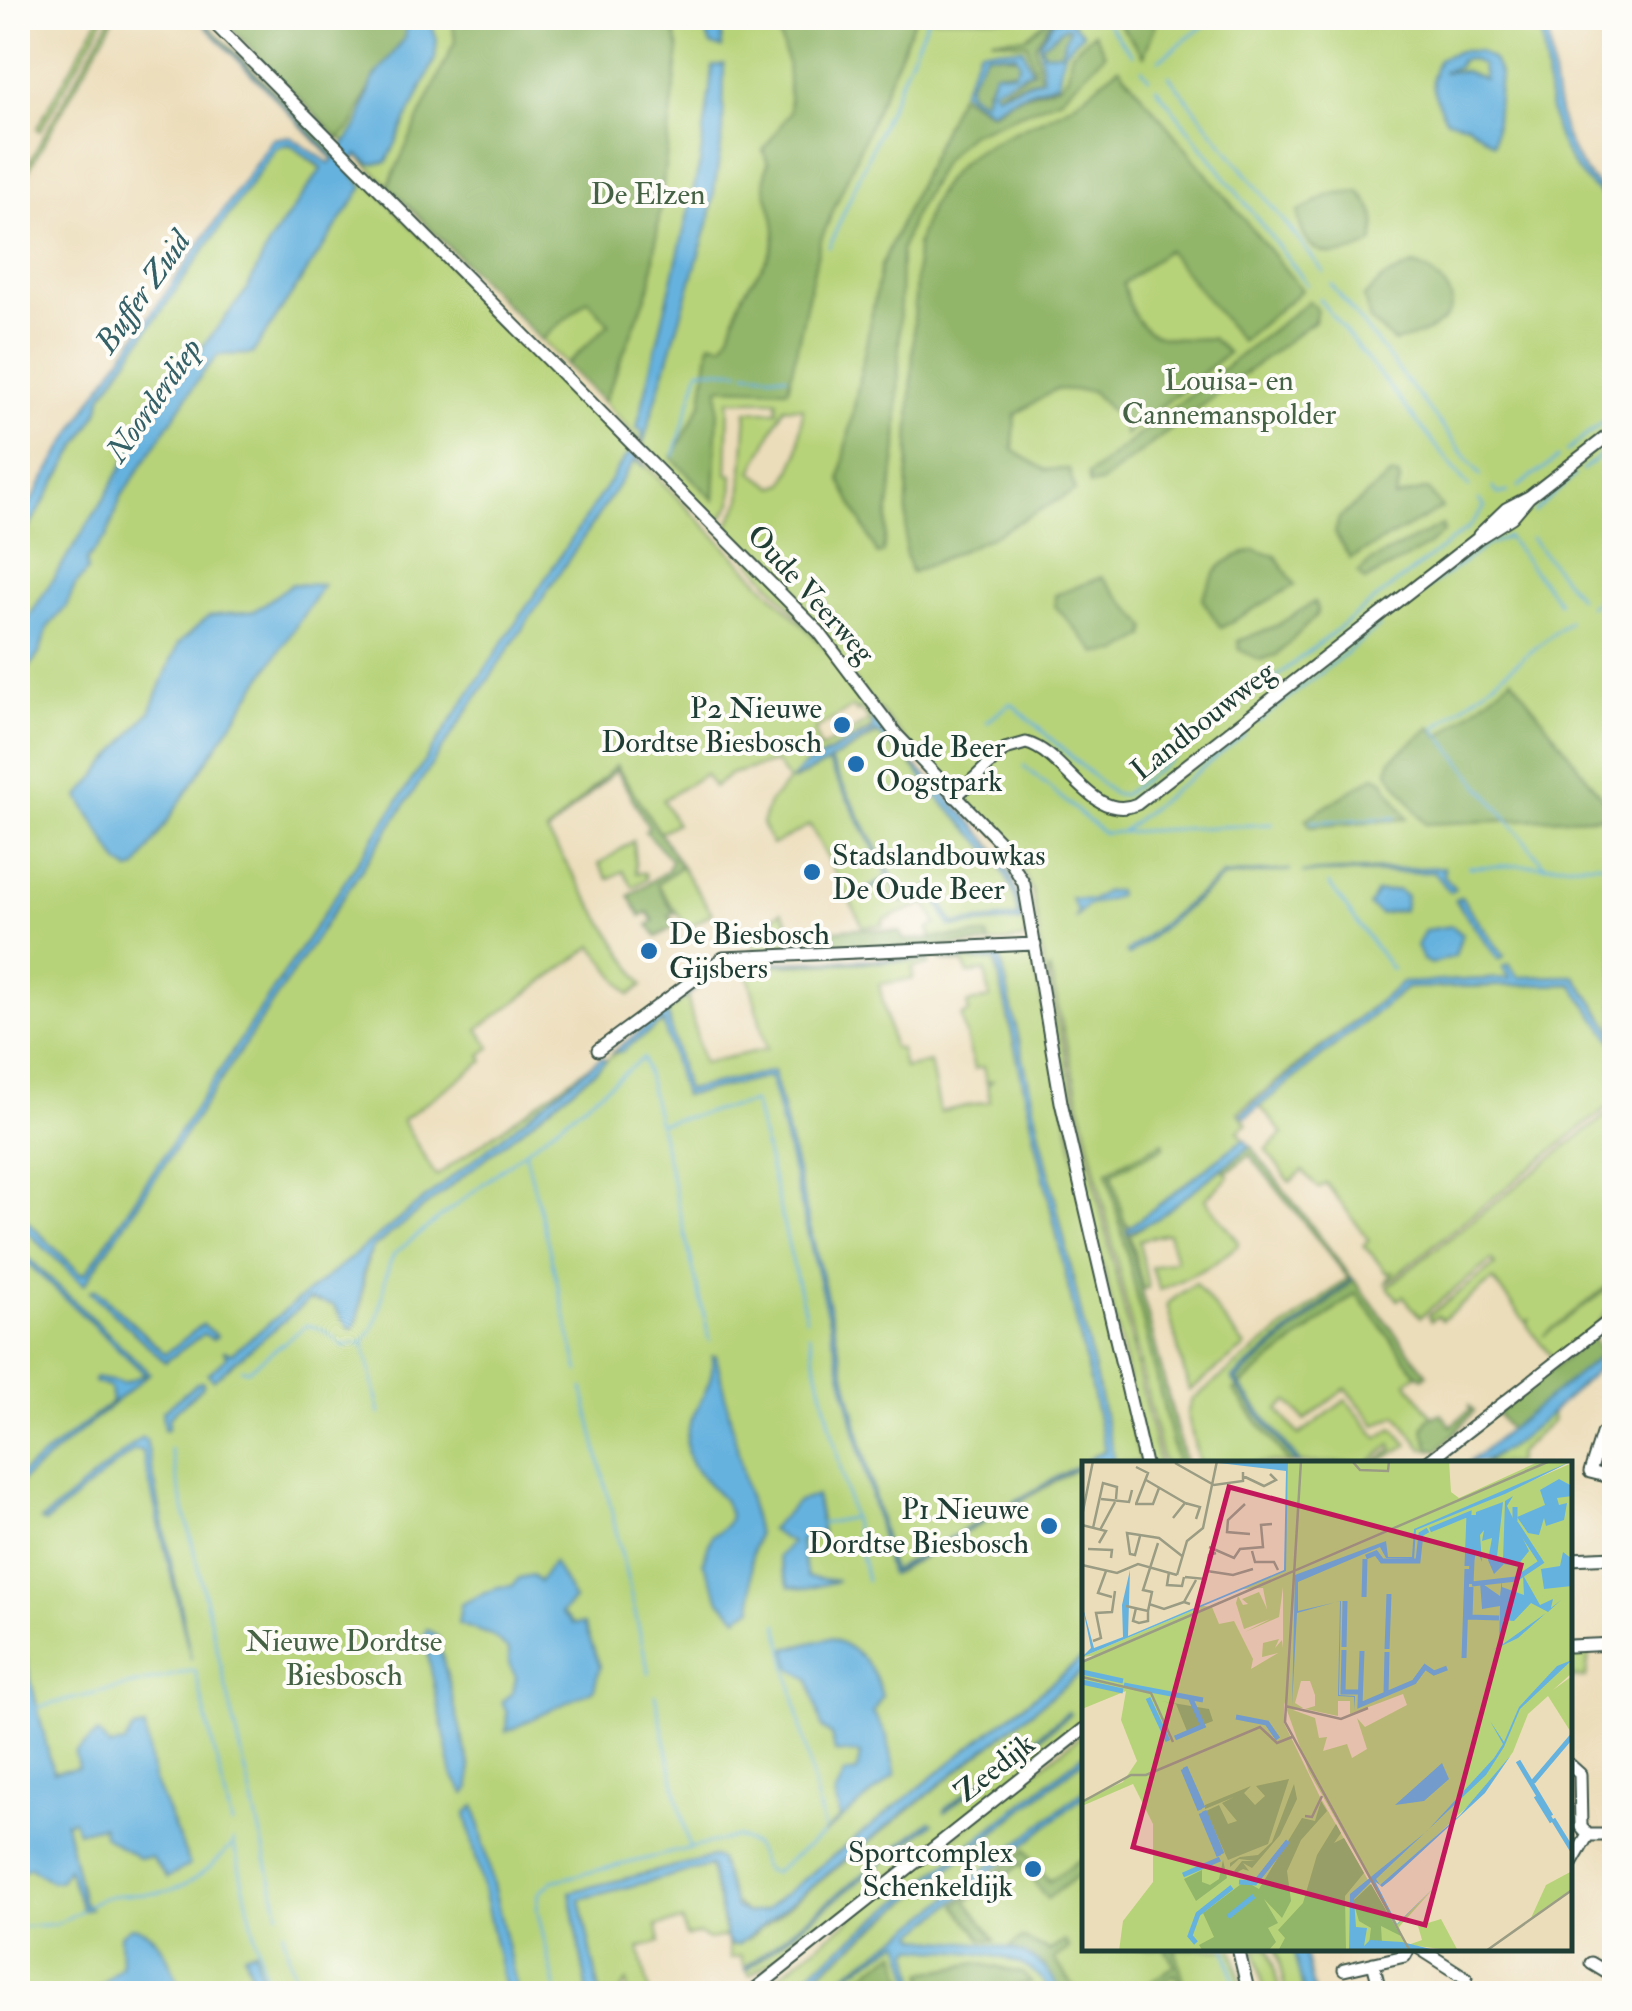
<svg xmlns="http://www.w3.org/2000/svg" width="1632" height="2011" font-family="'IM FELL Double Pica',serif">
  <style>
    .green { fill: #b7d379; stroke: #6b8856; stroke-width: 2.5; fill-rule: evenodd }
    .forest { fill: #91b569; stroke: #58794e; stroke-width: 2.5 }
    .water { fill: #66b2df; stroke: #42788a; stroke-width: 2.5; fill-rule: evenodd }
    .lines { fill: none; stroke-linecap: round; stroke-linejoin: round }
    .stream { stroke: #66b2df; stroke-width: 2.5 }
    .minor-casing { stroke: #3e5548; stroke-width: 15 }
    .minor { stroke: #fff; stroke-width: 11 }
    .poi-dot { fill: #1f6fb2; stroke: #fdfcf7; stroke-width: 4 }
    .labels { text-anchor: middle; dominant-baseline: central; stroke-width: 8; stroke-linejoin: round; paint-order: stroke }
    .park-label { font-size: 30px; fill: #456245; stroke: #fdfcf7 }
    .street-label { font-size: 30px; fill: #1f3d34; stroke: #fdfcf7 }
    .poi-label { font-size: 30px; fill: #1f3d34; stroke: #fdfcf7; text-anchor: end }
    .water-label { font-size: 32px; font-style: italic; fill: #346067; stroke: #fdfcf7 }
    .inset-river { fill: none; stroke: #66b2df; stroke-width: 5 }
    .inset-road { fill: none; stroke: #9a9d84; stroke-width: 2.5 }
    .view { fill: #c2185b; fill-opacity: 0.15; stroke: #c2185b; stroke-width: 5 }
    .inset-edge { fill: none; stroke: #1f3d34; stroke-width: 5 }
  </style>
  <rect width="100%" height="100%" fill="#fdfcf7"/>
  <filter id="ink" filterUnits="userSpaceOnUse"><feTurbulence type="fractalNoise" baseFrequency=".01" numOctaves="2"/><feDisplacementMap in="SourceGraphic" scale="20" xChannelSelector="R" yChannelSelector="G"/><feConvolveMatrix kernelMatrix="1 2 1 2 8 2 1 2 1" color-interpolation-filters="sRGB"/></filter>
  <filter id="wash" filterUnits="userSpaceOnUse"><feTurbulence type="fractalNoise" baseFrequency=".0048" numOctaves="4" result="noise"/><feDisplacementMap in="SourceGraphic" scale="40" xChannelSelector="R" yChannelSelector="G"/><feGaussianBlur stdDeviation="2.25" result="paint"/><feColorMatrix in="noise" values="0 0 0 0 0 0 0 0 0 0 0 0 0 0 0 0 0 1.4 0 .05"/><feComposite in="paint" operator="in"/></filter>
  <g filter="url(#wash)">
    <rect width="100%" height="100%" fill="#ecddba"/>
    <path class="green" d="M 99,18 L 104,18 L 40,131 L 37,128 Z
      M 110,18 L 114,18 L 18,189 L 18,182 Z
      M 200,18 L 336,150 L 833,656 L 865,702 L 875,726 L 803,767 L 792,782 L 880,733 L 995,848 L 1012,874 L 1021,921 L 1029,921 L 1024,939 L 990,944 L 987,935 L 932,938 L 929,929 L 937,924 L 926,903 L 883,920 L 883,925 L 863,926 L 810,825 L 772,845 L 762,824 L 769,803 L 789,781 L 775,762 L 731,774 L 714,787 L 705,774 L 663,800 L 676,823 L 660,833 L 616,766 L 547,833 L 643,985 L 630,995 L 593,946 L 478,1029 L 491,1047 L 481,1055 L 484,1061 L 402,1120 L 436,1176 L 602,1057 L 235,1351 L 309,1300 L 333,1305 L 350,1329 L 355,1327 C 367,1299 358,1270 375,1245 L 687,996 L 703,1063 L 767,1049 L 746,966 L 929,960 L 929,965 L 913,967 L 913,979 L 879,984 L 893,1047 L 900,1049 L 904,1068 L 930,1062 L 940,1112 L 990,1101 L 987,1086 L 992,1081 L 986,1082 L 983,1067 L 974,1069 L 961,1016 L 969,1013 L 967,1004 L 990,998 L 985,971 L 968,974 L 963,963 L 940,960 L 995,959 L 1105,1450 L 892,1571 L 822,1277 L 889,1572 L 893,1574 L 1084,1465 L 1084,1657 L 765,1910 L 747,1914 L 732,1901 L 714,1857 L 570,1892 L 588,1993 L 18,1994 L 18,545 L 98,412 L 102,395 L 276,148 L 289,144 L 323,170 L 335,157 ZM 853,707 L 857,712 L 860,708 L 869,721 L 820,749 L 815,730 Z
      M 221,18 L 1539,18 C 1553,96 1539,153 1614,204 L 1614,804 L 1609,808 L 1512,679 L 1517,820 L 1614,816 L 1614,1033 L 1575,976 L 1402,983 L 1238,1112 L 1247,1124 L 1238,1131 L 1244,1139 L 1130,1227 L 1121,1217 L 1177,1463 L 1163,1463 L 1049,968 L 1048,979 L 1159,1463 L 1148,1463 L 1065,1098 L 1032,892 L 1016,855 L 970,806 L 967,793 L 948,783 L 901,735 L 725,531 L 741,501 L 747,411 L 777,411 L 777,400 L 729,400 L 727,474 L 733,475 L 732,503 L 722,518 L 713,519 L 604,402 ZM 784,407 L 803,408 L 798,454 L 785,483 L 774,487 L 752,472 Z
      M 633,841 L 636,873 L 645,873 L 646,879 L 633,887 L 623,871 L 608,879 L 599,864 Z
      M 681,866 L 712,913 L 688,928 L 657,884 Z
      M 782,911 L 805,951 L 757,952 L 747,936 Z
      M 1022,949 L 1033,960 L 1140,1463 L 1114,1461 L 1000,956 L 940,957 L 942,952 Z
      M 1573,984 L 1614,1043 L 1614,1102 L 1385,1284 L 1393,1272 L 1387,1273 L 1364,1245 L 1369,1240 L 1326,1183 L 1318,1188 L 1303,1171 L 1290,1182 L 1266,1150 L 1283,1134 L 1260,1106 L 1406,988 Z
      M 1614,1109 L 1614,1281 L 1543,1336 L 1614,1284 C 1614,1320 1580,1339 1554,1360 L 1527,1325 L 1529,1320 L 1525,1322 L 1493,1280 L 1442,1320 L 1438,1316 L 1431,1321 L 1428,1316 L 1495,1265 L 1492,1260 L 1420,1317 L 1403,1296 L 1398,1300 L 1388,1287 L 1396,1280 Z
      M 1223,1168 L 1229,1177 L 1205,1199 L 1239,1242 L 1237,1246 L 1212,1265 L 1160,1290 L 1151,1267 L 1176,1260 L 1168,1233 L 1139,1240 L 1148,1288 L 1143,1289 L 1130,1235 Z
      M 1348,1278 L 1350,1280 L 1232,1379 L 1238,1388 L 1235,1392 L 1289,1463 L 1199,1463 L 1187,1413 L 1192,1400 Z
      M 1195,1283 L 1245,1347 L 1189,1391 L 1167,1304 Z
      M 1356,1293 L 1417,1374 L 1407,1382 L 1432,1416 L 1424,1426 L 1430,1449 L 1439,1450 L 1423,1449 L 1397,1415 L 1376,1425 L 1346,1388 L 1305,1420 L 1288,1401 L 1278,1410 L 1299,1435 L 1346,1400 L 1378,1438 L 1393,1428 L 1408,1445 L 1377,1463 L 1373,1463 L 1393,1450 L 1391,1445 L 1368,1463 L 1300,1463 L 1240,1386 Z
      M 1551,1411 L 1553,1420 L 1518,1453 L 1516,1463 L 1484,1464 Z
      M 1570,1648 L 1589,1652 L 1586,1678 L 1570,1678 Z
      M 1084,1670 L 1084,1726 L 849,1911 L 750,1975 L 746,1970 L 933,1823 L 930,1821 L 745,1968 L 741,1956 L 730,1958 L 727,1938 L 730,1945 L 748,1939 Z
      M 1084,1733 L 1084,1754 L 784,1993 L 756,1994 Z
      M 1084,1760 L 1084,1948 L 1233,1949 L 1243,1993 L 793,1994 Z
      M 710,1866 L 726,1937 L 709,1940 L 699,1934 L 686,1937 L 682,1921 L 657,1926 L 660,1942 L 639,1948 L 650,1993 L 628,1993 L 627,1982 L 621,1990 L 624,1993 L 600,1993 L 579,1899 Z
      M 1255,1949 L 1269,1949 L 1280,1993 L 1265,1993 Z
      M 1276,1949 L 1293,1949 L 1304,1993 L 1286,1993 Z"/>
    <path class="forest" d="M 221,18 L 389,18 L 394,24 L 406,24 L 405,38 L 373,80 L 353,125 L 339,139 Z
      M 452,18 L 670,18 L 679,49 L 651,284 L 604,402 L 566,365 L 609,324 L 588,300 L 541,340 L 388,186 L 455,41 Z
      M 774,18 L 915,18 L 820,242 L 788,389 L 719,387 L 714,500 L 672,458 L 702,402 L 710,342 L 723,345 C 735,327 733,319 740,301 C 750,276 775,261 775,231 C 774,204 758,191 768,163 L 763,151 L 790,112 L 787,61 Z
      M 1049,18 L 1061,18 L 1052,19 L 1035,45 L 1040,78 L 998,91 L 1034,71 L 1027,44 L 991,39 L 1026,37 Z
      M 1115,18 L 1158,18 L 1144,56 Z
      M 1065,27 L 1071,27 L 1061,52 L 1044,53 L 1041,45 Z
      M 1094,32 L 1105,54 L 1061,98 L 969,134 L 943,161 L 912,219 L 901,250 L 897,448 L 883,553 L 878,555 L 840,480 L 881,266 L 959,94 L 991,113 L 1013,99 L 1060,84 L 1068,75 L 1071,53 Z
      M 986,52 L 1020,57 L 1019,71 L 999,71 L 986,88 L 984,102 L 968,92 L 968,84 Z
      M 1119,67 L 1302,290 L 1241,341 L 1167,250 L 1123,284 C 1138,342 1157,340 1212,338 L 1228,353 L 1125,435 L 1122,422 L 1091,391 L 1056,389 L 1015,415 L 1013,450 L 1045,470 L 1069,469 L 1075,491 L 987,539 L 911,573 L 905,551 L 917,245 C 944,152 978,150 1056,113 C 1080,102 1099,83 1119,67 Z
      M 1359,192 C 1376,209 1378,221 1373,243 C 1337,262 1303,261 1298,212 L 1329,195 Z
      M 1413,265 C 1426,268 1431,273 1441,282 C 1474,315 1423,337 1394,342 L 1370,320 L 1364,297 L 1384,278 Z
      M 1309,301 L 1317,310 L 1314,321 L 1100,483 L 1090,485 L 1088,475 Z
      M 1398,475 L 1400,481 L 1395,498 L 1428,489 L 1442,508 L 1350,559 L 1335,533 L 1339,518 L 1390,476 Z
      M 1442,525 L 1444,531 C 1423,554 1391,564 1365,581 L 1358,573 L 1371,561 Z
      M 1255,550 L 1276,556 L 1295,585 L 1221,628 L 1202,599 C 1215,568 1223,558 1255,550 Z
      M 1102,577 L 1147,627 L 1145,636 L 1119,652 L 1097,653 L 1055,606 L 1055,595 Z
      M 1314,602 L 1318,610 L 1315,617 L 1277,655 L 1260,660 L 1240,650 L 1238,641 L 1276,626 Z
      M 1512,678 L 1609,807 L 1614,804 L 1614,816 L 1425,824 L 1388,771 L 1391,760 L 1431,727 L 1440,737 Z
      M 616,765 L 681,866 L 657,884 L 674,913 L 669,915 L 675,926 L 657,937 L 648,925 L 654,921 L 648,912 L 641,916 L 629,896 L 668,870 L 671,860 L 645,831 L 649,828 L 616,770 L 547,833 Z
      M 1375,776 L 1383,780 L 1407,819 L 1310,827 L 1306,819 Z
      M 854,928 L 900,932 L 904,940 L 987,935 L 990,944 L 839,950 L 825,939 L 826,931 Z
      M 1163,1142 L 1164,1147 L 1112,1173 L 1185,1463 L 1177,1463 L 1107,1171 Z
      M 1250,1146 L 1252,1148 L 1353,1279 L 1350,1280 L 1250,1155 L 1226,1172 L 1223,1168 Z
      M 1354,1280 L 1427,1374 L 1423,1378 L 1417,1374 L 1356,1293 L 1240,1386 L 1236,1380 Z
      M 1591,1337 L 1604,1353 L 1510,1431 L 1497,1413 Z
      M 1238,1388 L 1296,1463 L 1289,1463 L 1234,1391 Z
      M 1468,1405 L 1474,1411 L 1439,1450 L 1430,1449 L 1423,1430 L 1428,1419 L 1441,1413 L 1451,1426 L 1471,1409 Z
      M 1026,1850 L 1049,1881 L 1084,1857 L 1083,1872 L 1047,1899 L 1021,1864 L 967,1901 L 995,1940 L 982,1939 L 956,1905 Z
      M 1022,1938 L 1049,1951 L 1065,1941 L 1069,1948 L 1054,1959 L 1079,1993 L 1059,1993 L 1044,1965 L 1008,1949 Z
      M 1165,1949 L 1175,1949 L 1187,1993 L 1175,1974 L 1146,1993 L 1139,1993 L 1130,1982 L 1140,1990 L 1175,1965 Z
      M 897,1951 L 908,1993 L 836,1993 L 896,1952 Z
      M 977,1963 L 1023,1973 L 1031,1983 L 967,1993 L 928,1993 L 923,1973 Z"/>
    <path class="water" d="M 198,18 L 335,157 L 359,124 L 373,80 L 405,38 L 406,18 L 430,18 L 437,40 L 435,59 L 387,162 L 371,164 L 358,155 L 347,167 L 363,187 L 252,354 L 218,355 L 202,374 L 121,497 L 107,536 L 87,560 L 87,571 L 75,586 L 66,607 L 48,627 L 39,654 L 18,682 L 18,634 L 106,496 L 152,412 L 246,291 L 272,239 L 322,168 L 289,144 L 276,148 L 103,394 L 98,412 L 18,545 L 18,523 L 93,398 L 273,139 L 289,136 L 329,163 L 333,159 Z
      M 699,18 L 721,18 L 722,48 L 711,45 Z
      M 1539,18 L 1546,18 C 1557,87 1550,154 1614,199 L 1614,204 C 1539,153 1553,97 1539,18 Z
      M 1068,19 L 1083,33 L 1064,52 L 1058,82 L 1016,96 L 990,111 L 961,91 L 980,49 L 1023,48 L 1031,70 L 993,89 L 997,94 L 1043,78 L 1039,42 L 1054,20 ZM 1065,27 L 1070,28 L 1061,52 L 1044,53 L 1041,45 ZM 986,53 L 1016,54 L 1020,63 L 1014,73 L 995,72 L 983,101 L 968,92 L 968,83 Z
      M 1478,51 L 1493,60 L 1500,74 L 1494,144 L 1467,124 L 1446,119 C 1435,99 1426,79 1440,58 L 1459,51 ZM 1471,59 L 1482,65 L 1484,79 L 1465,71 L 1442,72 L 1458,67 L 1461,60 Z
      M 724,64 L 723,133 L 710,217 L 643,444 L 642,431 L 637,428 L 700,163 L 713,66 Z
      M 634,453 L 646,467 L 635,460 L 84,1285 L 18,1223 L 18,1212 L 80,1273 L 86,1273 L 627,455 Z
      M 292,584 L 323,585 L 136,869 L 130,871 L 119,863 L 79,797 L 151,710 L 178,644 L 209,616 L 254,611 Z
      M 873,715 L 903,758 L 877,732 L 830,761 L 904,898 L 933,886 L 954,924 L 1018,917 C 1011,846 942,818 912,762 C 957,809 1017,853 1022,921 L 951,927 L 932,891 L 903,902 L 891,880 L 858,895 L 889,876 L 828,763 L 790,781 L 803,767 L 872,731 Z
      M 1444,867 L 1444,875 L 1455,889 L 1450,892 L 1434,872 L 1302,873 Z
      M 1291,870 L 1224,877 L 1129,955 L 1126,952 L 1223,875 Z
      M 1397,890 L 1406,896 L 1404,910 L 1380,914 L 1369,906 L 1377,892 Z
      M 1105,891 L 1117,891 L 1118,896 L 1087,906 L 1075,919 L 1078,912 L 1071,898 L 1091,901 Z
      M 1461,897 L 1504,956 L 1499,960 L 1455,900 Z
      M 1452,926 L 1462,934 L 1455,956 L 1431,964 L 1423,960 L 1417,946 L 1425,930 Z
      M 1000,956 L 1115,1463 L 1084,1464 L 890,1575 L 770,1077 L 683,1096 L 663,1022 L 621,1052 L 613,1052 L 726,965 L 667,1012 L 686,1090 L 773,1071 L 892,1571 L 1105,1450 L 996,961 L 940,959 Z
      M 928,958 L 929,960 L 734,964 L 736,963 Z
      M 1509,964 L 1518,977 L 1575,976 L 1614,1033 L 1614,1043 L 1572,984 L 1406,988 L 1246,1117 L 1241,1114 L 1402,983 L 1510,978 L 1503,967 Z
      M 602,1057 L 606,1061 L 595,1071 L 374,1247 C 357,1269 366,1301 355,1327 L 350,1329 L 333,1305 L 309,1300 L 213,1380 L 208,1374 L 227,1357 L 224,1351 L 232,1353 Z
      M 1244,1139 L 1250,1146 L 1158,1218 L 1128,1233 L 1127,1229 Z
      M 18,1248 L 150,1373 L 18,1484 L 18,1476 L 112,1402 L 110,1388 L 94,1382 L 95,1378 L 124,1383 L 145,1374 L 18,1254 Z
      M 1353,1279 L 1236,1380 L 1300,1463 L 1296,1463 L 1232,1379 Z
      M 96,1289 L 165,1354 L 203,1324 L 217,1336 L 213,1339 L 203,1334 L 165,1362 L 90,1291 Z
      M 1614,1345 L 1614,1354 C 1580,1381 1511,1464 1468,1463 Z
      M 712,1356 L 716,1356 L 757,1534 L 751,1560 L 753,1607 L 738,1617 L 721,1602 L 703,1562 L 712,1535 C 759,1513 697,1483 689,1458 C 676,1419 718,1393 712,1356 Z
      M 197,1383 L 203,1382 L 203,1386 L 169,1417 L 168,1429 L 164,1430 L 162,1412 Z
      M 142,1437 L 146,1439 L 191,1659 L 142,1451 L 134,1450 L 45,1523 L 41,1521 Z
      M 816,1496 L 822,1534 L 800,1541 L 807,1577 L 838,1581 L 806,1589 L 789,1587 L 778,1557 L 791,1543 L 770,1530 L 798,1501 Z
      M 553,1562 L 574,1600 L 561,1613 L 573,1624 L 584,1624 L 600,1666 L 594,1689 L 506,1732 L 507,1713 L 502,1701 L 513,1692 L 516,1677 L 509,1664 L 509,1650 L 491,1635 L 458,1624 L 461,1604 L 498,1587 L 512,1586 L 519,1578 L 532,1575 L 539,1582 Z
      M 18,1626 L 53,1772 L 78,1768 L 75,1753 L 98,1733 L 109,1747 L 124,1744 L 133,1730 L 145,1728 L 153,1778 L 190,1865 L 167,1878 L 151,1857 L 138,1858 L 104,1836 L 102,1826 L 77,1832 L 73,1820 L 65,1822 L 83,1902 L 90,1908 L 82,1910 L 68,1868 L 60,1881 L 51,1882 L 30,1867 L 18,1874 L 18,1702 L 25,1703 L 18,1677 Z
      M 427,1629 L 437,1636 L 470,1768 L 470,1788 L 465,1794 L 453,1776 L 424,1636 Z
      M 830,1638 C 860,1650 874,1664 882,1696 L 873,1712 L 887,1736 L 896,1775 L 822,1835 L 840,1818 L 835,1795 L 845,1774 L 857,1772 L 860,1754 L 835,1752 L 831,1735 L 822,1728 L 809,1679 L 791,1668 L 786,1649 Z
      M 1084,1657 L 1084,1670 L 738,1945 L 730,1945 L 727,1938 L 710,1866 L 580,1899 L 600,1993 L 588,1993 L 570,1892 L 714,1857 L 719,1859 L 735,1907 L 747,1914 L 765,1910 Z
      M 1068,1712 L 1070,1714 L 945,1812 L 945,1809 Z
      M 1084,1754 L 1084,1760 L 793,1993 L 784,1993 Z
      M 1084,1790 L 1084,1796 L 915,1934 L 919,1938 C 966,1945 1044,1936 1059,1993 L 1050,1993 C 1032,1947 957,1954 914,1947 L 910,1951 L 919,1993 L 916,1993 L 901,1941 L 818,1993 L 910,1929 Z
      M 475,1806 L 476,1809 L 518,1993 L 506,1993 L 466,1813 Z
      M 930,1821 L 933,1823 L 746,1970 L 746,1967 Z
      M 131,1927 C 160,1928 173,1969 182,1993 L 93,1993 L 121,1966 L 120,1935 Z
      M 1293,1949 L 1304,1949 L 1314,1993 L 1304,1993 Z
      M 255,1950 L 265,1993 L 247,1993 L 245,1982 L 252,1978 L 244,1954 Z"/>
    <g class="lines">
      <path class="stream" d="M 1103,18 L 1133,55
        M 1159,60 L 1214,18
        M 1142,69 L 1149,78
        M 1169,76 L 1324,272
        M 1156,87 L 1308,285
        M 829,247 L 928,18
        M 1331,284 L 1481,476
        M 1319,299 L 1469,487
        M 746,372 L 787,376
        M 1566,452 L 1614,413
        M 674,456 L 700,369 L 740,371
        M 1582,470 L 1614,445
        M 1518,487 L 1558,458
        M 1493,488 L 1498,494 L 1508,492
        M 1534,512 L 1575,475
        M 1531,538 L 1579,598
        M 1589,606 L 1607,593 L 1614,603
        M 1388,617 L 1487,545 L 1507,537 L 1559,602
        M 1237,707 L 1468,528 L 1485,507 L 1479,500
        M 987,722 L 1011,703 L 1112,793 L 1123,795 L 1203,736
        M 1258,722 L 1380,626
        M 1024,766 L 1103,833 L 1273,824
        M 1311,822 L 1396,818
        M 1121,832 L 1245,734
        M 1545,866 L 1435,729 L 1569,621
        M 1469,867 L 1614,863
        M 1329,884 L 1392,970
        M 661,1123 L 754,1102 L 806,1318
        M 525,1150 L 579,1372
        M 809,1334 L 867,1580
        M 364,1342 L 380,1414
        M 241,1369 L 248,1370 L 307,1325 L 322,1329 L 345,1346 L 360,1344 C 387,1323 378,1284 394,1254 L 643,1058 L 710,1340
        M 583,1388 L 649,1673
        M 170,1449 L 279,1913
        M 821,1524 L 849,1518
        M 778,1624 L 824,1831
        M 655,1695 L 689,1847
        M 35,1708 L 195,1670 L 232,1825
        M 233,1841 L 269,1994
        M 88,1905 C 113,1890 132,1897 158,1893 C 188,1889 213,1867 231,1846
        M 18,1927 L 57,1924 L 82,1910
        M 283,1931 L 298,1994
        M 1226,1948 L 1237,1994
        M 557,1994 L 537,1909 L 539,1893 L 553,1881 L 737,1837 L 754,1845 L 765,1870 L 774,1872 L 822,1835"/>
    </g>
  </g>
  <g filter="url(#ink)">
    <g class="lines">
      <g class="minor-casing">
        <path id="minor" d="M 209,18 L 819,632 L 897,735 L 998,840 L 1024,884 L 1061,1102 L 1145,1464
          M 1479,535 L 1506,509 L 1529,497 L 1614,431
          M 955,797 L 1005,749 L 1026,743 C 1066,753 1092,824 1137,804 L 1477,539 L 1512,517 L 1529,497
          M 598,1050 L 723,958 L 1035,944
          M 1602,1434 L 1590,1472 L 1614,1478
          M 1425,1464 L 1614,1317
          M 1570,1559 L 1614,1557
          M 1570,1646 L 1614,1644
          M 1570,1765 L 1580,1774 L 1581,1827 L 1588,1835 L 1570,1866
          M 1588,1835 L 1614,1835
          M 1238,1948 L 1249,1994
          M 1419,1948 L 1466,1978
          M 1373,1963 L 1381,1994
          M 1591,1963 L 1614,1977
          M 1344,1970 L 1405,1956 L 1409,1948
          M 749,1994 L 1084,1729"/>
      </g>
      <use href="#minor" class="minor"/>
    </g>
  </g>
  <g class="poi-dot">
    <circle cx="842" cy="725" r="10"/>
    <circle cx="856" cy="764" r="10"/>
    <circle cx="812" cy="872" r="10"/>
    <circle cx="649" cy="951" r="10"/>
    <circle cx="1049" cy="1526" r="10"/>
    <circle cx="1033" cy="1869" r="10"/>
  </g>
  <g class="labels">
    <g class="park-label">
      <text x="648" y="194">De Elzen</text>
      <text x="1229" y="380">Louisa- en<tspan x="1229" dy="34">Cannemanspolder</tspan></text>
      <text x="344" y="1641">Nieuwe Dordtse<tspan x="344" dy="34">Biesbosch</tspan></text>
    </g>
    <g class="street-label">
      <text transform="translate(811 594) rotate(48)">Oude Veerweg</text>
      <text transform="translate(1203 721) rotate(-38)">Landbouwweg</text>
      <text transform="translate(995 1768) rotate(-38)">Zeedijk</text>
    </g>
    <g class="poi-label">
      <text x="822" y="708">P2 Nieuwe<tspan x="822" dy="34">Dordtse Biesbosch</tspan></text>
      <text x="876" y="747" text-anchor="start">Oude Beer<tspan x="876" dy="34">Oogstpark</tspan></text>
      <text x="832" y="855" text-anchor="start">Stadslandbouwkas<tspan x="832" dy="34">De Oude Beer</tspan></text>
      <text x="669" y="934" text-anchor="start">De Biesbosch<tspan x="669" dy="34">Gijsbers</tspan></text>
      <text x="1029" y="1509">P1 Nieuwe<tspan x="1029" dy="34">Dordtse Biesbosch</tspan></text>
      <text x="1013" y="1852">Sportcomplex<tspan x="1013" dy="34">Schenkeldijk</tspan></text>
    </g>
    <g class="water-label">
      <text transform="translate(143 292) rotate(-55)">Buffer Zuid</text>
      <text transform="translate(154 400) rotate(-55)">Noorderdiep</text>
    </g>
  </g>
  <g transform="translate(1082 1461)">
    <rect width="490" height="490" fill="#ecddba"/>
    <path d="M 206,0 L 367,0 L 369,31 L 377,37 L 458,0 L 490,0 L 424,31 L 490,2 L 490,212 L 471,229 L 490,215 L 490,273 L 466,235 L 446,253 L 431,291 L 402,330 L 301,425 L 291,420 L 315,463 L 351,428 L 317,466 L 319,473 L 227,311 L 202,241 L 202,262 L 238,336 L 327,490 L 37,490 L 41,460 L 71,421 L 71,363 L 51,323 L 0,345 L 0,339 L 41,321 L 55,300 L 39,259 L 44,230 L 0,248 L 0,201 L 16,194 L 0,196 L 121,145 L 130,146 L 137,163 L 152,160 L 171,198 L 169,208 L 196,192 L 180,196 L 181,182 L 197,178 L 193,187 L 200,179 L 201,187 L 201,126 L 197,156 L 163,171 L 188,158 L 162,168 L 154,142 L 156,135 L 161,144 L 166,143 L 160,138 L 177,131 L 185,148 L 181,127 L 160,128 L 203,109 ZM 219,220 L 228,220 L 233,234 L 233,245 L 223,248 L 256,255 L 256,240 L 268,240 L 268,253 L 321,233 L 325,244 L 283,266 L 275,257 L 285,288 L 270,297 L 265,283 L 241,290 L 245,276 L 237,277 L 233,257 L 211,249 L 221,247 L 213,242 ZM 490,410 L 490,428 L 449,457 L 464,424 ZM 359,458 L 376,490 L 326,484 L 340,479 L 336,465 Z" fill="#b7d379" fill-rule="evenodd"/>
    <path d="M 79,240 L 127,248 L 131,260 L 105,270 L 94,243 ZM 207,318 L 186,383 L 146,399 L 124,350 L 137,344 L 146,363 L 155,360 L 140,342 L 152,336 L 123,348 L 123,344 L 169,325 L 162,332 L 173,344 L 183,335 L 174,325 ZM 212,323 L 215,338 L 198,374 L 170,407 L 161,402 L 167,410 L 161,408 L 154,412 L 152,410 L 160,400 L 174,400 L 157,398 L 148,406 L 148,402 L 158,396 L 176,394 L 190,381 ZM 239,340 L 245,350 L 219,379 L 205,410 L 209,440 L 200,457 L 182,438 L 196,462 L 186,467 L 194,481 L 186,490 L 121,490 L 117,484 L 132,476 L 121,452 L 163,420 L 177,428 L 220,357 L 233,360 ZM 254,363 L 259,372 L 252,382 L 262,377 L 282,412 L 263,435 L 264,490 L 196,490 L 203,477 L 196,469 L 221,442 L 235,394 ZM 141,399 L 145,417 L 114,440 L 102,418 L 120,409 L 120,421 L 128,424 L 137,418 ZM 289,423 L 319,475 L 299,465 L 300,482 L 287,483 L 289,467 L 277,460 L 271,440 Z" fill="#91b569"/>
    <path d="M 201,0 L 206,0 L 204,110 L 0,196 L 9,187 L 0,143 L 12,187 L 41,176 L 40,144 L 48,109 L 46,175 L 202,109 L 204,10 L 137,2 ZM 490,0 L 423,33 L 334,69 L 332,98 L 304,97 L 298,86 L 216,121 L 216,150 L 259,140 L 257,234 L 273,235 L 273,249 L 272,236 L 256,235 L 258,140 L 215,152 L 210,245 L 213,114 L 304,80 L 306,96 L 330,96 L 332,68 ZM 477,18 L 490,25 L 490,35 L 475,37 L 477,44 L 485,42 L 482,59 L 464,65 L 462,57 L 457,74 L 446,72 L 435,56 L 463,44 L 458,29 ZM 431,35 L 425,45 L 447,90 L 435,105 L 422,103 L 412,113 L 406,99 L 410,77 L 400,80 L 402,69 L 398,74 L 400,101 L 395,89 L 391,103 L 394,51 L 421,41 L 415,96 L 421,99 L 423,40 ZM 481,91 L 490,98 L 490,125 L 462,128 L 459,108 L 478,105 ZM 441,114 L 458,144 L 471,138 L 469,147 L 479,139 L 466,151 L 449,142 L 432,160 L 421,159 L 421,183 L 464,152 L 436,177 L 411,189 L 417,185 L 418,145 L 400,148 L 398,121 L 418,135 L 420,118 L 420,126 L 442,134 ZM 490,199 L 438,248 L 422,286 L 404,314 L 294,418 L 298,424 L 378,354 L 429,294 L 403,332 L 309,419 L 300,426 L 293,420 L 315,463 L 350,428 L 347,422 L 350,428 L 315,464 L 290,420 L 272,438 L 274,466 L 285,467 L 282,485 L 288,479 L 320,481 L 357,490 L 267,490 L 268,433 L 345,370 L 412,297 L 421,283 L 408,260 L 422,281 L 437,246 L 475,205 ZM 360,302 L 367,318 L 342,340 L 313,344 Z" fill="#66b2df"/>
    <path class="inset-river" d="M 348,69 L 387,53 L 385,105M 284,96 L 294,92 L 300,100 L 336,100 L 339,73 L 346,69M 389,123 L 392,54M 390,123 L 434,118 L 459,101 L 433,61 L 433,46M 389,126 L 388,156 L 417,157M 282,136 L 283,98M 262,186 L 263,140M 305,188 L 307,133M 262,189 L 261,231 L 278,231M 280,190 L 278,244 L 332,221 L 343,206 L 352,212 L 365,207M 382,197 L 385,108M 0,211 L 41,220M 0,221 L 41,230M 42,224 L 121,239M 304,233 L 305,191M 66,237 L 86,280M 154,256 L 185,262 L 196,278M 93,277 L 121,265 L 108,236M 436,300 L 469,355M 103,306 L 121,347M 101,308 L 118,349M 451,321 L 490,275M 454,335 L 470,361M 122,350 L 140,393M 119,352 L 137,395M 471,358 L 490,389M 101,414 L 138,398M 157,421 L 173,422 L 206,380M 146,456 L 172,435M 114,482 L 108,475 L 116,453 L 150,426"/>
    <path class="inset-road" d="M 219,0 L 203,261 L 328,490M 270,0 L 278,9 L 306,10 L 307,0M 93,2 L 132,24 L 161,20 L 161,11M 54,6 L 66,12 L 54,43M 161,15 L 182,25 L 194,19 L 188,13M 64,19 L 105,43M 19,38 L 47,41 L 50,29M 53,43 L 71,43 L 77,27M 163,43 L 146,59 L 145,71 L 168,73M 0,55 L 11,0M 91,57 L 103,42 L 118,46 L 114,58M 0,64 L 24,70 L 17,82M 11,67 L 21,22 L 35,26 L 34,38M 18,69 L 33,41M 58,75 L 53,94 L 48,93 L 45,72 L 77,77 L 100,95M 127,86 L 152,97 L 158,88 L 181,86 L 179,64 L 190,63M 6,88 L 30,89 L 29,97M 170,90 L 173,101 L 192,101 L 196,109M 0,104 L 35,112 L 56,103 L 95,114M 24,110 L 16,132 L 30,136M 125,110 L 151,114 L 171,108M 87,111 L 85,124 L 100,125 L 102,116M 95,114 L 105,80 L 121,67 L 135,0M 103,116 L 123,118 L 127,94 L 134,92M 67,143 L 82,148 L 102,141M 108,143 L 102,141 L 114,119M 44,145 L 66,150 L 70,131 L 61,129 L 76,82M 54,147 L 51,160 L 57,162 L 66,160 L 66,150M 11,180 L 19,177 L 14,152 L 30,151 L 33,130M 0,201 L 468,0M 0,216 L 69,232 L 91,281M 203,245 L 259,258 L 286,247M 0,341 L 49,314 L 64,314 L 178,266 L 195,282 L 210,276M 223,355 L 230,356 L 240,335M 404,490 L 490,429"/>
    <path class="view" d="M 147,26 L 439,104 L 343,464 L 51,386 Z"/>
    <rect width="490" height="490" class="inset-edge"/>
  </g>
  <rect width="1632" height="2011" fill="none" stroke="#fdfcf7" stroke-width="60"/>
</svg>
